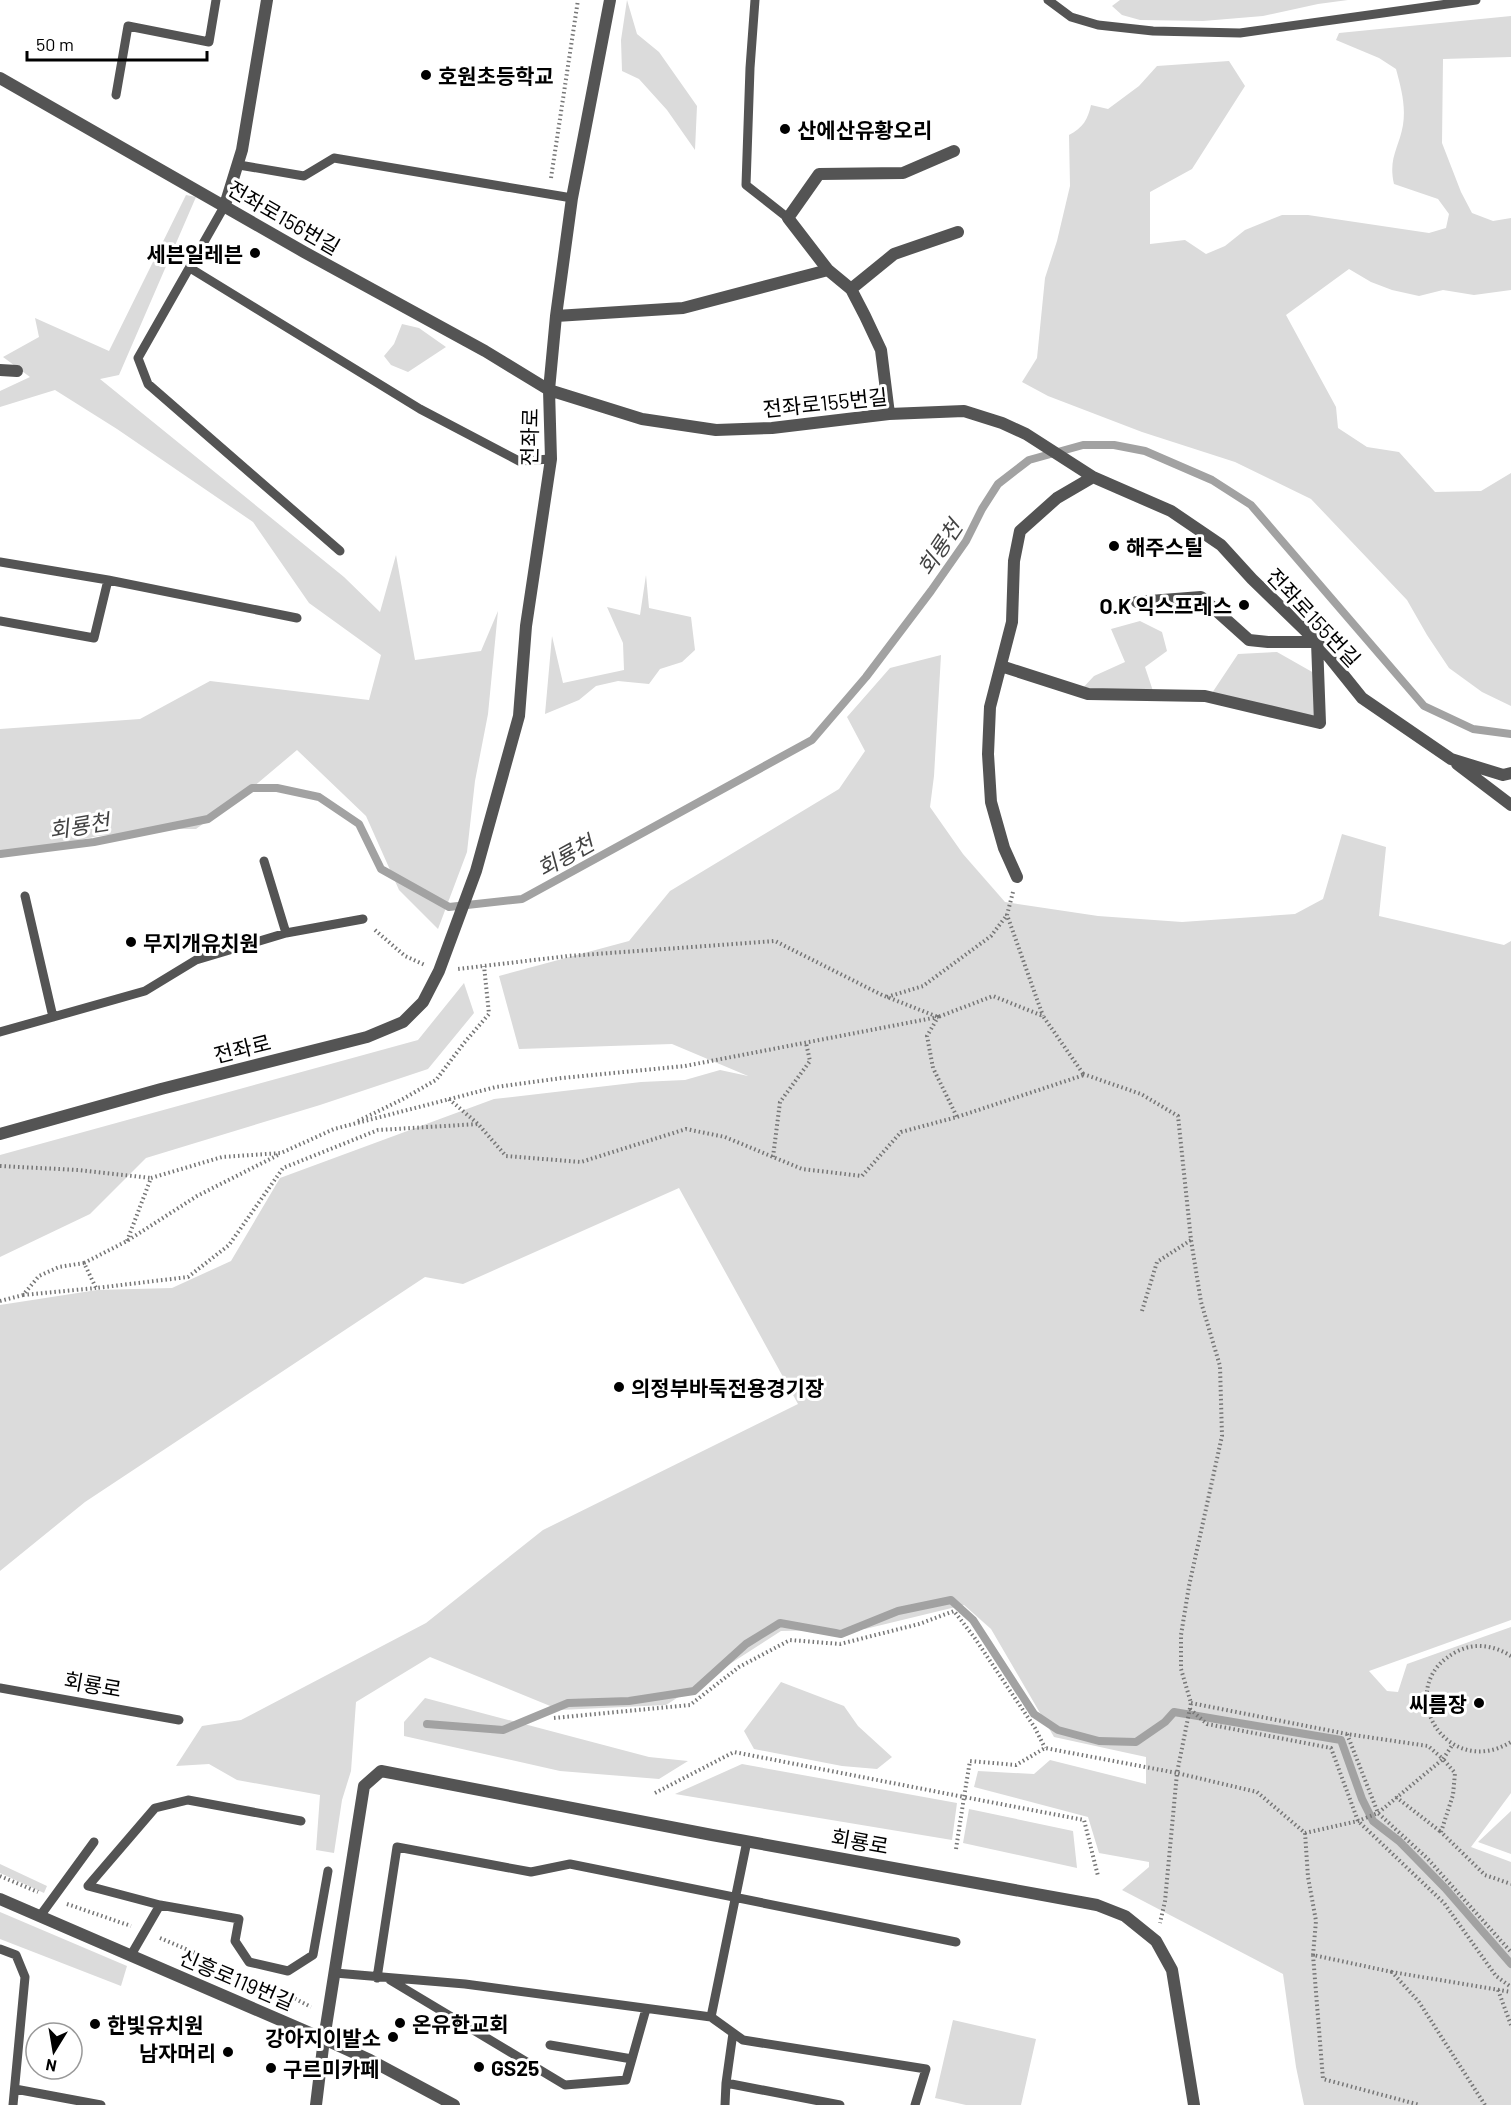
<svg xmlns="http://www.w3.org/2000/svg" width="1511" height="2105" font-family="Barlow,'Noto Sans KR',sans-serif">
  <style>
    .green { fill: #dbdbdb }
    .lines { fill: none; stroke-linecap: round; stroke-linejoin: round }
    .stream { stroke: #a2a2a2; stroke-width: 8 }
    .path { stroke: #767676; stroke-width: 4; stroke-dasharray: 1.5 3; stroke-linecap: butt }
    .lane { stroke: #545454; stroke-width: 9 }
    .street { stroke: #545454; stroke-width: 12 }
    .poi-dot { fill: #000; stroke: #fff; stroke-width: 2 }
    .labels { text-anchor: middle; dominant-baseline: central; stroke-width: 6; stroke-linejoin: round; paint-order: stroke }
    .poi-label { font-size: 21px; font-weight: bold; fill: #000; stroke: #fff; text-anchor: start }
    .street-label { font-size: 21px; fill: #000; stroke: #fff }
    .water-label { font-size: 22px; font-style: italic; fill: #434343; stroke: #fff }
  </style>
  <rect width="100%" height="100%" fill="#fff"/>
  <path class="green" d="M 627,0 L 637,34 L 659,52 L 697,106 L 695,150 L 667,110 L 639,79 L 622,71 L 621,40 Z
    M 1120,0 L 1348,0 L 1318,4 L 1263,16 L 1203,21 L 1140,20 L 1122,15 L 1112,6 Z
    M 1511,16 L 1511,57 L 1443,59 L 1442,143 L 1461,192 L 1472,213 L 1493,221 L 1511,218 L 1511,290 L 1474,295 L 1443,290 L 1419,296 L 1392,290 L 1371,282 L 1349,269 L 1286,315 L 1336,407 L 1338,428 L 1367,447 L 1399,452 L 1435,492 L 1481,491 L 1511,473 L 1511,706 L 1482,692 L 1449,668 L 1427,635 L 1407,600 L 1311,499 L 1235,462 L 1142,432 L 1048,396 L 1022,382 L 1037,358 L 1045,278 L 1057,241 L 1070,186 L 1069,135 C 1083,128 1088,119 1091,105 L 1108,109 L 1139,86 L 1157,66 L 1229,61 L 1245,86 L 1192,169 L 1150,192 L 1150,244 L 1185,240 L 1206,254 L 1225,246 L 1245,230 L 1282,215 L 1308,215 L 1429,233 L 1446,228 L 1449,214 L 1438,199 L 1394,184 C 1388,158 1399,148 1403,125 C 1406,105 1401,88 1396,69 L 1379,58 L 1336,40 L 1339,33 Z
    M 186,195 L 196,197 L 119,375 L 100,379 L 344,577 L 380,612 L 396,555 L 415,660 L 481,651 L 498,611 L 488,714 L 475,781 L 467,852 L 438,929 L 399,890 L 366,816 L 297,750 L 252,788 L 196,829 L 179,829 L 98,836 L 0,858 L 0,729 L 140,719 L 210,681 L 369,700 L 381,655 L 309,603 L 253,522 L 117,429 L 55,390 L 0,407 L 0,391 L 30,377 L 3,357 L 39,337 L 35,318 L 109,351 Z
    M 402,324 L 419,328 L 446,347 L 408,372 L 391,365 L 384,356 L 394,344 Z
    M 646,575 L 649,608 L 691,617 L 695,650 L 682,662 L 660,669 L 649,684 L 618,681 L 596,686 L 579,700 L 545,714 L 552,636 L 563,683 L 624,670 L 623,643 L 607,607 L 640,615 Z
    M 1140,621 L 1162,632 L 1167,651 L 1145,667 L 1153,691 L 1080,691 L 1094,676 L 1125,662 L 1111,629 Z
    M 1277,652 L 1314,673 L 1314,716 L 1210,696 L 1238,654 Z
    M 941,655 L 934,776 L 930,807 L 963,854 L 1005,902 L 1098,916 L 1182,922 L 1295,914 L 1323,899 L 1342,834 L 1386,847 L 1379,916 L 1504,945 L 1511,941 L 1511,1620 L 1369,1671 L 1387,1691 L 1398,1692 L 1407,1664 L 1511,1627 L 1511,1793 L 1471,1847 L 1511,1862 L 1511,2105 L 1304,2105 L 1296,2067 L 1283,1974 L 1122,1890 L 1149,1867 L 1149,1862 L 1099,1853 L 1088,1817 L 974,1787 L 978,1771 L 1034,1774 L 1050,1760 L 1146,1784 L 1146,1757 L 1054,1737 L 991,1629 L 964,1605 L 865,1629 L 781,1631 L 666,1705 L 560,1710 L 430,1657 L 356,1702 L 351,1771 L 342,1800 L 334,1853 L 316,1850 L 320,1795 L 237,1780 L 209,1764 L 176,1766 L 202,1726 L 241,1720 L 426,1623 L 543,1530 L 798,1404 L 679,1188 L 463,1284 L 425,1277 L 85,1502 L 0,1571 L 0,1305 L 97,1290 L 172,1288 L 231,1261 L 280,1178 L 494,1099 L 641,1082 L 685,1080 L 720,1070 L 748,1076 L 672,1044 L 519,1049 L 499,976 L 629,941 L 670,891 L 839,789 L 865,751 L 847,717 L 890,668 Z
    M 464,983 L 474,1013 L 428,1069 L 320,1105 L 146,1158 L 90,1214 L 0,1257 L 0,1155 L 418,1040 Z
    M 781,1682 L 844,1706 L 858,1726 L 892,1757 L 877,1769 L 842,1766 L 754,1749 L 744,1731 Z
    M 425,1698 L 649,1757 L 688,1761 L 659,1779 L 560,1771 L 404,1736 L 404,1722 Z
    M 742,1764 L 957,1803 L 952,1840 L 675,1794 Z
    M 969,1809 L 1073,1831 L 1077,1868 L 963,1843 Z
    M 1511,1811 L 1511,1854 L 1478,1842 Z
    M 0,1864 L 47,1886 L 44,1893 L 0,1873 Z
    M 0,1912 L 127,1966 L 121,1986 L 0,1939 Z
    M 953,2020 L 1036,2039 L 1021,2105 L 966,2105 L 935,2098 Z"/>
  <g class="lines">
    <path class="stream" d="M 0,854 L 94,842 L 208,819 L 252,788 L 277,788 L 319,797 L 359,824 L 381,869 L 449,907 L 522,899 L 812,740 L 866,677 L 931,591 L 966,541 L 982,509 L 998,484 L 1029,460 L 1083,445 L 1114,445 L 1145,451 L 1212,480 L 1251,505 L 1424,706 L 1473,729 L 1511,734
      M 427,1724 L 503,1730 L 568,1703 L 629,1701 L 694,1691 L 746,1644 L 780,1623 L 841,1634 L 898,1611 L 951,1600 L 973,1620 L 1034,1714 L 1058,1730 L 1099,1741 L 1136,1742 L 1165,1722 L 1174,1712 L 1341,1740 L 1362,1799 L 1373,1821 L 1399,1841 L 1445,1888 L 1511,1964"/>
    <path class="path" d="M 551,178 L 578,0
      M 1013,892 L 1007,915 L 1043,1016
      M 375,930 L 405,956 L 425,965
      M 887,997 L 923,986 L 991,936 L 1007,915
      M 1083,1074 L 1141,1094 L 1178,1116 L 1191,1240 L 1201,1302 L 1220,1366 L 1222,1436 L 1189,1586 L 1181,1635 L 1181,1669 L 1191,1703 L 1177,1773 L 1257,1792 L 1305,1833 L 1358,1821 L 1378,1813 L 1443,1759 L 1455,1773 L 1453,1795 L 1441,1832 L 1485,1875 L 1511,1884
      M 449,1099 L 478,1124
      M 358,1121 L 401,1100 L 436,1080 L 464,1043 L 489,1014 L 484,966
      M 773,1157 L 780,1102 L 810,1061 L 806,1043
      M 0,1166 L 78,1170 L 151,1178
      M 127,1241 L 151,1178 L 222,1157 L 281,1153 L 334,1129 L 496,1087 L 562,1078 L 685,1066 L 938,1017 L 927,1036 L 933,1068 L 957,1117
      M 84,1263 L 127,1241 L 197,1196 L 278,1155
      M 23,1295 L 96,1288
      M 0,1301 L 23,1295 L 39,1276 L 59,1267 L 84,1263 L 96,1288 L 188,1277 L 229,1245 L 283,1168 L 378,1130 L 478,1124 L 506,1156 L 581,1162 L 686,1129 L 725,1137 L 802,1169 L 862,1176 L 901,1132 L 957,1117 L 1084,1075 L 1043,1016 L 993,996 L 938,1017 L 882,995 L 775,941 L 568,956 L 458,969
      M 1142,1311 L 1157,1262 L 1191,1240
      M 1511,1656 C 1495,1646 1476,1642 1458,1651 C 1390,1684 1444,1782 1511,1742
      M 1191,1703 L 1347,1734 L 1428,1746 L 1443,1759 L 1453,1744
      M 1190,1709 L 1207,1724 L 1331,1748 L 1358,1821 L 1444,1903 L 1496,1976 L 1511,1987
      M 554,1718 L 690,1705 L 739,1667 L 790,1640 L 840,1644 L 919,1624 L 954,1611 L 974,1637 L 1035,1728 L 1045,1748
      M 1347,1734 L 1378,1813 L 1427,1858 L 1511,1952
      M 655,1793 L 734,1752 L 964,1797 L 970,1761 L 1016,1765 L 1045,1748 L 1177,1773 L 1165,1901 L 1160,1923
      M 1396,1797 L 1441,1832
      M 1305,1833 L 1308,1877 L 1316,1921 L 1313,1955
      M 956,1849 L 964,1797 L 1084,1820 L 1098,1876
      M 0,1876 L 38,1892
      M 67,1904 L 131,1926
      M 160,1938 L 233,1969
      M 1392,1972 L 1313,1955 L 1323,2079 L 1420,2105
      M 267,1984 L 311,2007
      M 1498,1990 L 1511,2025
      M 1485,2105 L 1419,2002 L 1392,1972 L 1511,1992"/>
    <path class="lane" d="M 755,0 L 750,68 L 746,185 L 788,218
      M 1048,0 L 1071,17 L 1098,25 L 1153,31 L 1240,33 L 1476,0
      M 116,95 L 128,26 L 209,42 L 216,0
      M 239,165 L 304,176 L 334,158 L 572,198
      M 225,205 L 138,358 L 148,384 L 340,551
      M 190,268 L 420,409 L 519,461 L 551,459
      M 0,562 L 108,580 L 297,618
      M 0,621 L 94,638 L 108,580
      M 264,861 L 286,933
      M 25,896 L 53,1017
      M 0,1032 L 145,991 L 196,960 L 286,933 L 363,919
      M 0,1688 L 179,1720
      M 160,1905 L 239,1919 L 235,1941 L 249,1962 L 288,1971 L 313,1955 L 328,1871
      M 40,1916 L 94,1842
      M 0,1949 L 16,1955 L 25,1977 L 13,2105
      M 131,1955 L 160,1905 L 88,1886 L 155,1808 L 188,1800 L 301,1821
      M 335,1973 L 465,1984 L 711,2017 L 747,1841
      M 377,1978 L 397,1847 L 531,1872 L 570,1864 L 956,1942
      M 390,1980 L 565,2085 L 626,2080 L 646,2009
      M 711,2017 L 743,2040 L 926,2069 L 915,2105
      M 733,2033 L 726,2083 L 840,2105
      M 550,2045 L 632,2059
      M 15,2089 L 101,2105
      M 725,2105 L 726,2083"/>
    <path class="street" d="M 0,78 L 304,252 L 485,351 L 549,390 L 642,419 L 716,430 L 772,428 L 889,414 L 964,411 L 1002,423 L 1026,434 L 1093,477 L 1171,511 L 1221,545 L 1252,579 L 1317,642 L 1362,698 L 1451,759 L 1503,775 L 1511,773
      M 225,205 L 242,150 L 267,0
      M 851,289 L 894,254 L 958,232
      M 556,316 L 683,308 L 828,270
      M 0,370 L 17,371
      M 889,414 L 881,350 L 865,316 L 851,289 L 828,270 L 788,218 L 819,174 L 903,173 L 954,151
      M 1001,666 L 1088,694 L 1205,696 L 1320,723 L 1317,642 L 1268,642 L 1249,640 L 1201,597 L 1137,602
      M 1457,764 L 1511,805
      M 1017,877 L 1004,848 L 991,802 L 988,754 L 990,707 L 1012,622 L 1014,561 L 1020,531 L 1057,498 L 1093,477
      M 0,1134 L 161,1089 L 367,1037 L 403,1022 L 423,1002 L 439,971 L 476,871 L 519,716 L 526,626 L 551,459 L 549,390 L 556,316 L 572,198 L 610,0
      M 0,1899 L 324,2039 L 370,2060 L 454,2105
      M 316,2105 L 324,2039 L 364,1786 L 381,1771 L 712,1835 L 1097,1905 L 1125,1916 L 1156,1941 L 1172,1970 L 1194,2105"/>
  </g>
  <g class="poi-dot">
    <circle cx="426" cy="75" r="6"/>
    <circle cx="785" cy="129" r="6"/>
    <circle cx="255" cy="253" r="6"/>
    <circle cx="1114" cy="546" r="6"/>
    <circle cx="1244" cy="605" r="6"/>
    <circle cx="131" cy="942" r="6"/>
    <circle cx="619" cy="1387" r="6"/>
    <circle cx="1479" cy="1703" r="6"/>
    <circle cx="400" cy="2023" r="6"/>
    <circle cx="95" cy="2024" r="6"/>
    <circle cx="393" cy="2037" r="6"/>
    <circle cx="228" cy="2052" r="6"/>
    <circle cx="479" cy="2067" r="6"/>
    <circle cx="271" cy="2068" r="6"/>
  </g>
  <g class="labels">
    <g class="poi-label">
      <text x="438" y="75">호원초등학교</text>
      <text x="797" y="129">산에산유황오리</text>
      <text x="243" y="253" text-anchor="end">세븐일레븐</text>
      <text x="1126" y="546">해주스틸</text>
      <text x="1232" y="605" text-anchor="end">O.K 익스프레스</text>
      <text x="143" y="942">무지개유치원</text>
      <text x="631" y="1387">의정부바둑전용경기장</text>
      <text x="1467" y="1703" text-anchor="end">씨름장</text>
      <text x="412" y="2023">온유한교회</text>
      <text x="107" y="2024">한빛유치원</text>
      <text x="381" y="2037" text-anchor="end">강아지이발소</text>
      <text x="216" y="2052" text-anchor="end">남자머리</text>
      <text x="491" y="2067">GS25</text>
      <text x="283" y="2068">구르미카페</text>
    </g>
    <g class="street-label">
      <text transform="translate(284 217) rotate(30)">전좌로156번길</text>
      <text transform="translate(825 402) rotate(-6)">전좌로155번길</text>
      <text transform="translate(529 437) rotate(-89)">전좌로</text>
      <text transform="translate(1314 617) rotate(47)">전좌로155번길</text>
      <text transform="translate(242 1048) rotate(-14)">전좌로</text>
      <text transform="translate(93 1684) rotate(10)">회룡로</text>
      <text transform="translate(860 1841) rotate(10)">회룡로</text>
      <text transform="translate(237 1979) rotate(23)">신흥로119번길</text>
    </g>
    <g class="water-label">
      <text transform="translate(939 547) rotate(-56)">회룡천</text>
      <text transform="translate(79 825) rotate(-9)">회룡천</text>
      <text transform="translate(565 855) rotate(-29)">회룡천</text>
    </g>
  </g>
  <g transform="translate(54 2051) rotate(191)"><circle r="28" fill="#ffffff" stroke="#999999" stroke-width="1.5"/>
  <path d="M0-4.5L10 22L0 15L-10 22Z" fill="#000000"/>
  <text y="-9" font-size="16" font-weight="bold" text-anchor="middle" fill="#000000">N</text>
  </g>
  <path d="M27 51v9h180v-9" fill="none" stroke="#000000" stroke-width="3"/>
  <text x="36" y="51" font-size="18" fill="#000000" stroke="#ffffff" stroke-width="4.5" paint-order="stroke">50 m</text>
</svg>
